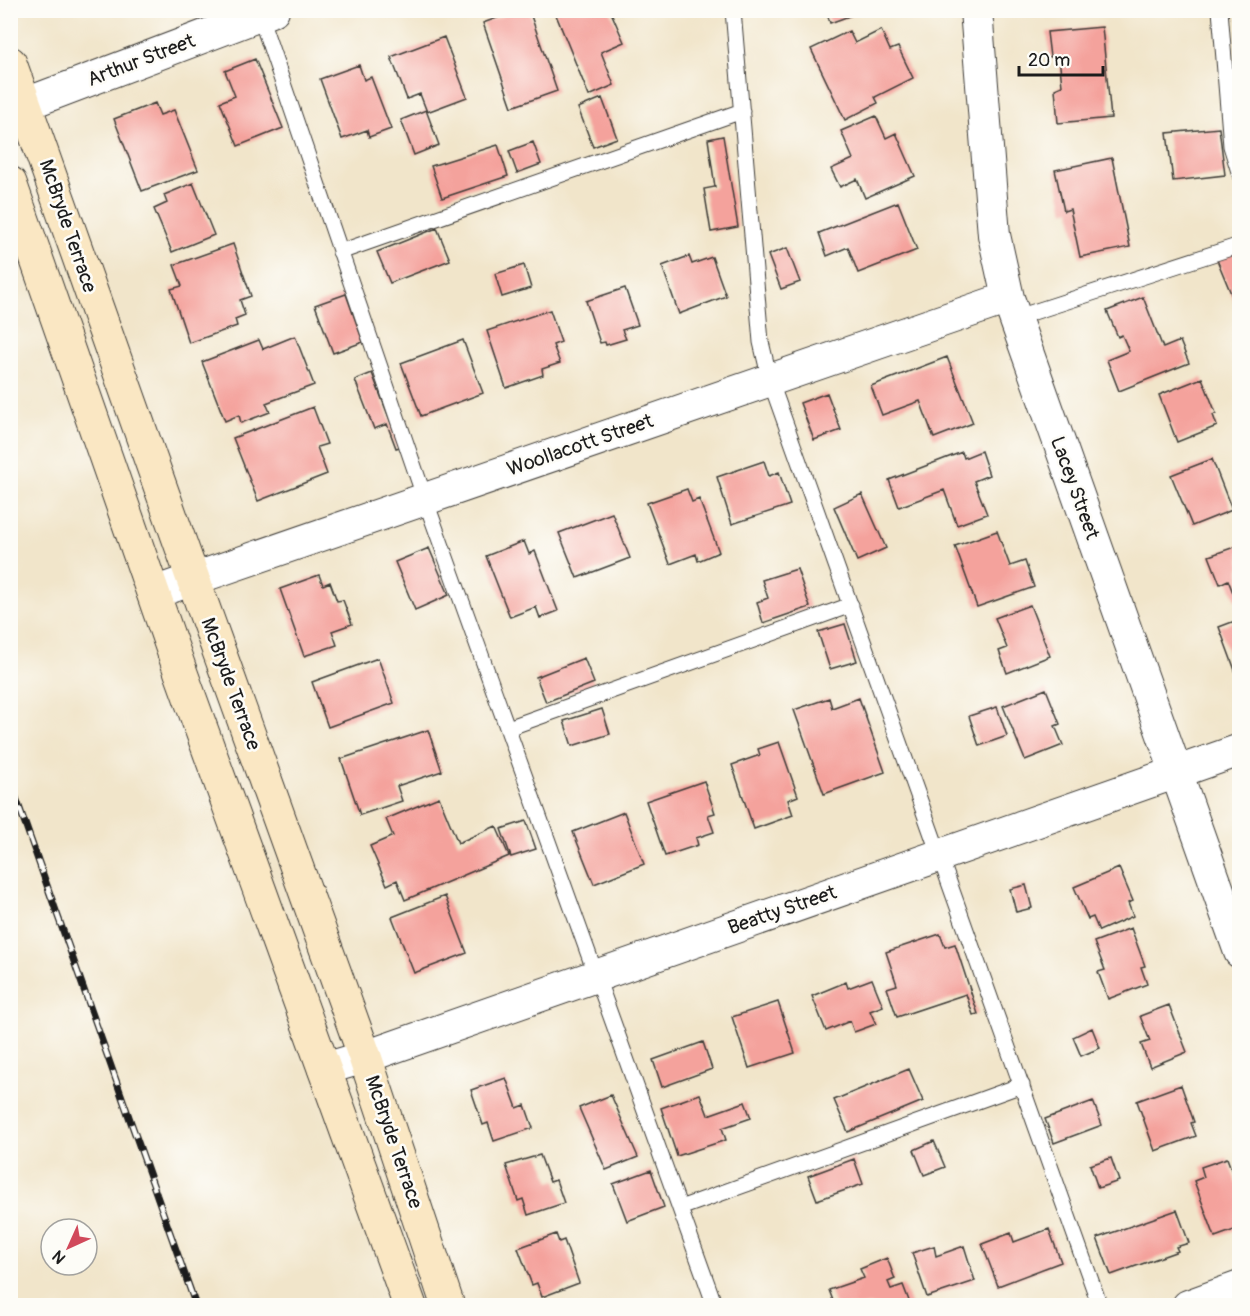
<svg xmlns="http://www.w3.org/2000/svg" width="1250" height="1316" font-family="Pangolin,sans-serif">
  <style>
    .building { fill: #f4a29c }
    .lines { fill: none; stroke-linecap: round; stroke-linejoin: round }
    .lane-casing { stroke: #3c3a36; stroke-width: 17 }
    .street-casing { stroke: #3c3a36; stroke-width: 34 }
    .secondary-casing { stroke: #3c3a36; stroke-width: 35 }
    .lane { stroke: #fff; stroke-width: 15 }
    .street { stroke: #fff; stroke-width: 32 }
    .secondary { stroke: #fae7c3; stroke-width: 33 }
    .rail-casing { stroke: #1c1c1c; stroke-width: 7 }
    .rail { stroke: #fdfcf7; stroke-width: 4.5; stroke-dasharray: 14; stroke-linecap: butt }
    .labels { text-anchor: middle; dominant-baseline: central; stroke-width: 5; stroke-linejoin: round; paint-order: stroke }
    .street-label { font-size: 20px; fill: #1c1c1c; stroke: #fdfcf7 }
  </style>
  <rect width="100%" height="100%" fill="#fdfcf7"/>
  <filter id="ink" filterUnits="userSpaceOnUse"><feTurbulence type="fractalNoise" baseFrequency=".0167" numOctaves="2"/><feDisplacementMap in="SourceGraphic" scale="12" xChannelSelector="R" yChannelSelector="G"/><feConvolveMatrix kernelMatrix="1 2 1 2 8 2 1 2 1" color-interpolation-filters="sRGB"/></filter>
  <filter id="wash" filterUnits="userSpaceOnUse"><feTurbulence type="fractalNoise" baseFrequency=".008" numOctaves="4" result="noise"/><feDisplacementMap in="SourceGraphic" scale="24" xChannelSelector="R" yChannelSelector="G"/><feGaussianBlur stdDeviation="1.35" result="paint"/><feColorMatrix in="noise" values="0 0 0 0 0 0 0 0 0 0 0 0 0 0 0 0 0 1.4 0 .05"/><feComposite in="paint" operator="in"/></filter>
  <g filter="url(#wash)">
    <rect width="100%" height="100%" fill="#f1e5ca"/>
    <g id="blocks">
      <path class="building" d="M 519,10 L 529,10 L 557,91 L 512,107 L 483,23 Z
        M 554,10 L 610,10 L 624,42 L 601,52 L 614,85 L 589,96 Z
        M 826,10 L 863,10 L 863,11 L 830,23 Z
        M 1102,27 L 1111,118 L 1058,123 L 1055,89 L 1062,86 L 1059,56 L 1050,57 L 1047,32 Z
        M 881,30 L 890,50 L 898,47 L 913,78 L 875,97 L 878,103 L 845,120 L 811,49 L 849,31 L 855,43 Z
        M 444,37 L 467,97 L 427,112 L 420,94 L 407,99 L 391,57 Z
        M 255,59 L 283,128 L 238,146 L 220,102 L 235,96 L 225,71 Z
        M 359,65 L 364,80 L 371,77 L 391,129 L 369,137 L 367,130 L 342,139 L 320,79 Z
        M 602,98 L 617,138 L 593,147 L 578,108 Z
        M 155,103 L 160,115 L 174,110 L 198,170 L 142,191 L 114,119 Z
        M 426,110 L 439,145 L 414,155 L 401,120 Z
        M 876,116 L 886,138 L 896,133 L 915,176 L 865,198 L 857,179 L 840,187 L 831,169 L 853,159 L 841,131 Z
        M 1219,128 L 1225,175 L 1173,181 L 1167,133 Z
        M 723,136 L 738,227 L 711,232 L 704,189 L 715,187 L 708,139 Z
        M 533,142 L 541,164 L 517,173 L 509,151 Z
        M 498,145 L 508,176 L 442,198 L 431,166 Z
        M 1112,158 L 1130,247 L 1080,257 L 1070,209 L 1064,211 L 1055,170 Z
        M 193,183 L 214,235 L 172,252 L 154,209 L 167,203 L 164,195 Z
        M 898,202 L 917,250 L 858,273 L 848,247 L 827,256 L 819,233 Z
        M 437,228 L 450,260 L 390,283 L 377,252 Z
        M 233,244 L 251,296 L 240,300 L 245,315 L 235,319 L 237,326 L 189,343 L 171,289 L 182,286 L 174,265 Z
        M 1240,246 L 1240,301 L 1235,303 L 1215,255 Z
        M 787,248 L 800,282 L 781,289 L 768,255 Z
        M 689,256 L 692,264 L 712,257 L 726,296 L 679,314 L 662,266 Z
        M 524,265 L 531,288 L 502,297 L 495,274 Z
        M 625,288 L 638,325 L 622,330 L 626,339 L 606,345 L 605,342 L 600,343 L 586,301 Z
        M 346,294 L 363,342 L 333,353 L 315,305 Z
        M 1143,297 L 1163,348 L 1180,341 L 1189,363 L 1119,391 L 1107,360 L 1129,351 L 1122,335 L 1118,337 L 1107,311 Z
        M 550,310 L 561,342 L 553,345 L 560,363 L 542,369 L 543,375 L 506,388 L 487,331 Z
        M 295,336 L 314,385 L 266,403 L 270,412 L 241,423 L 239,415 L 225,421 L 202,362 L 259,340 L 263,349 Z
        M 463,340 L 483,393 L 421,416 L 401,363 Z
        M 947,357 L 973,423 L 934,438 L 920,401 L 882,415 L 871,386 Z
        M 372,373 L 400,447 L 396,448 L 387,424 L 374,429 L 355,380 Z
        M 1202,378 L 1216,413 L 1213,415 L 1217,426 L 1177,442 L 1159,395 Z
        M 827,393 L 841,430 L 814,440 L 800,403 Z
        M 313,407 L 327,444 L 317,447 L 327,474 L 258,501 L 233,438 Z
        M 981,451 L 989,475 L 974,481 L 987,514 L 957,525 L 944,490 L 899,507 L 889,480 L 962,452 L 964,458 Z
        M 1212,459 L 1232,510 L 1192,526 L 1171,475 Z
        M 764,461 L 769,476 L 779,472 L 790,505 L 732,524 L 717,477 Z
        M 687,489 L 692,502 L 699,499 L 719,552 L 698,561 L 696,554 L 670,564 L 647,503 Z
        M 862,494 L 886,548 L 857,561 L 834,507 Z
        M 612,513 L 630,558 L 577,578 L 559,533 Z
        M 997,531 L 1010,566 L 1025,561 L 1034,587 L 977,607 L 955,546 Z
        M 524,541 L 529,554 L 535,551 L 558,611 L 540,618 L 536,607 L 510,617 L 486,556 Z
        M 1240,545 L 1240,599 L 1236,600 L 1228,580 L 1220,584 L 1209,556 Z
        M 429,548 L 449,595 L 415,610 L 395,562 Z
        M 797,569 L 810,607 L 763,623 L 757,602 L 768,598 L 762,580 Z
        M 319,575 L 323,585 L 330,582 L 337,601 L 343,600 L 352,624 L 332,631 L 337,645 L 304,656 L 280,589 Z
        M 1030,605 L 1050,656 L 1007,673 L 999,651 L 1007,648 L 995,618 Z
        M 1240,619 L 1240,681 L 1239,681 L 1219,627 Z
        M 845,624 L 857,661 L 830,669 L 818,632 Z
        M 378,658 L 394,703 L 328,727 L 312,682 Z
        M 584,658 L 594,683 L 546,702 L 536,677 Z
        M 1046,689 L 1060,724 L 1055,726 L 1063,745 L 1025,760 L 1003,706 Z
        M 829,698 L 832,708 L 859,698 L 885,772 L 824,794 L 794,710 Z
        M 997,707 L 1007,736 L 979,746 L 969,716 Z
        M 602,709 L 610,734 L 572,746 L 564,721 Z
        M 428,730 L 442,771 L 397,786 L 402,801 L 360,815 L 341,759 Z
        M 779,742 L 798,796 L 788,800 L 793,815 L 754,829 L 732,765 L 760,755 L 758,749 Z
        M 704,781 L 715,813 L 708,815 L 714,832 L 696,838 L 698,845 L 665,856 L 646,801 Z
        M 439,797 L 458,843 L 496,826 L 509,856 L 405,900 L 397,880 L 387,885 L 370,846 L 393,836 L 386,819 Z
        M 624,812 L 644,864 L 594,884 L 573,832 Z
        M 526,821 L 536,849 L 511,857 L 501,829 Z
        M 1119,868 L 1133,901 L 1128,903 L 1133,916 L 1099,931 L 1093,917 L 1088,919 L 1074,887 Z
        M 1026,885 L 1032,908 L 1016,912 L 1010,889 Z
        M 445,896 L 467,953 L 414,973 L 392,917 Z
        M 1131,928 L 1145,966 L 1141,967 L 1147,984 L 1108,999 L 1098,972 L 1105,970 L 1094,942 Z
        M 940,934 L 945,947 L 955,944 L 978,1014 L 973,1015 L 966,994 L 897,1017 L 887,988 L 897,985 L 886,952 Z
        M 872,979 L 883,1006 L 870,1011 L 876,1024 L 854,1032 L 850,1021 L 826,1031 L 812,996 L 846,982 L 848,988 Z
        M 778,1002 L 795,1053 L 749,1068 L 732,1017 Z
        M 1169,1005 L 1187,1052 L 1150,1067 L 1141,1044 L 1150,1041 L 1140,1016 Z
        M 1092,1028 L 1100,1048 L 1081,1056 L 1073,1037 Z
        M 703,1042 L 712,1069 L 662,1087 L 653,1060 Z
        M 909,1069 L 923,1101 L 848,1132 L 834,1100 Z
        M 506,1078 L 517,1108 L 525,1105 L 533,1128 L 494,1141 L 488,1123 L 483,1125 L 471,1090 Z
        M 1181,1085 L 1194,1122 L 1191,1123 L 1196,1136 L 1155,1151 L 1137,1101 Z
        M 700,1094 L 708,1115 L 745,1102 L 751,1118 L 722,1128 L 726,1140 L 677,1156 L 661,1108 Z
        M 611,1095 L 638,1157 L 606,1170 L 579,1108 Z
        M 1093,1101 L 1102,1125 L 1054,1143 L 1045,1119 Z
        M 934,1141 L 945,1167 L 924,1175 L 914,1150 Z
        M 540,1155 L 550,1182 L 556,1180 L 564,1203 L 528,1215 L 523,1199 L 518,1201 L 506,1165 Z
        M 1111,1158 L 1119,1181 L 1098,1188 L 1090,1165 Z
        M 1227,1158 L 1240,1193 L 1240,1228 L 1215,1237 L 1194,1181 L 1204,1177 L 1201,1167 Z
        M 854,1159 L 863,1184 L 817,1200 L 808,1176 Z
        M 651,1170 L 664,1207 L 627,1221 L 613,1184 Z
        M 1177,1210 L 1189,1243 L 1176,1247 L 1178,1251 L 1111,1275 L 1097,1238 Z
        M 1049,1229 L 1061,1262 L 998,1286 L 982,1244 L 1011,1233 L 1014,1242 Z
        M 556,1234 L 559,1242 L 564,1240 L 579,1283 L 542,1297 L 537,1283 L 532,1285 L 518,1248 Z
        M 934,1246 L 936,1256 L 964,1246 L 975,1281 L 927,1297 L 912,1253 Z
        M 887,1258 L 895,1279 L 888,1282 L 891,1289 L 903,1285 L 911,1306 L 835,1306 L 829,1290 L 864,1278 L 860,1269 Z"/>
    </g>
  </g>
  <g filter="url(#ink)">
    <use href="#blocks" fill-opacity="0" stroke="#3c3a36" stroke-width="1.5"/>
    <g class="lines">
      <g class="lane-casing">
        <path id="lane" d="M 733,10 L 761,342 L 770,380 L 1100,1306
          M 1220,10 L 1231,146 L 1240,175
          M 259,13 L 425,499 L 715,1306
          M 340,252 L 742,111
          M 1015,318 L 1240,245
          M 508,728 L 851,605
          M 680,1208 L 1022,1085"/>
      </g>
      <g class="street-casing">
        <path id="street" d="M 976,10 L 994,235 L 1008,298 L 1240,952
          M 10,110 L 273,10
          M 153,593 L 1008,298
          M 324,1069 L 365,1057 L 1240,750
          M 1188,1306 L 1240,1287"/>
      </g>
      <g class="secondary-casing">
        <path id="secondary" d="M 10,63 L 193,579 L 365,1057 L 448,1306
          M 10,183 L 181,673 L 410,1306"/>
      </g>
      <use href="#lane" class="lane"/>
      <use href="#street" class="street"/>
      <use href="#secondary" class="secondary"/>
      <g class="rail-casing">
        <path id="rail" d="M 10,781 L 196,1306"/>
      </g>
      <use href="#rail" class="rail"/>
    </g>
  </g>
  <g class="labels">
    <g class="street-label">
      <text transform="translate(141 60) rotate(-21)">Arthur Street</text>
      <text transform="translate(68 226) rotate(71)">McBryde Terrace</text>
      <text transform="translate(580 445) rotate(-19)">Woollacott Street</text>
      <text transform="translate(1075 488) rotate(70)">Lacey Street</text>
      <text transform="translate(231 684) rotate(70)">McBryde Terrace</text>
      <text transform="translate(782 910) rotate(-19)">Beatty Street</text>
      <text transform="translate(394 1142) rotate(71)">McBryde Terrace</text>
    </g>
  </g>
  <rect width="1250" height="1316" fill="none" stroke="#fdfcf7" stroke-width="36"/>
  <g transform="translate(69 1247) rotate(225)"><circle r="28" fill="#fdfcf7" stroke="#a3a29f" stroke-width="1.5"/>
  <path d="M0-4.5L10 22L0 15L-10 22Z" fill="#d1495b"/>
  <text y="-9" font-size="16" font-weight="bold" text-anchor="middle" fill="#1c1c1c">N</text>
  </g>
  <path d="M1019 66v9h84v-9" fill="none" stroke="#1c1c1c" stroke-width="3"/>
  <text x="1028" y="66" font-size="18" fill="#1c1c1c" stroke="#fdfcf7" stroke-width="4.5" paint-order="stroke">20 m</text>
</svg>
